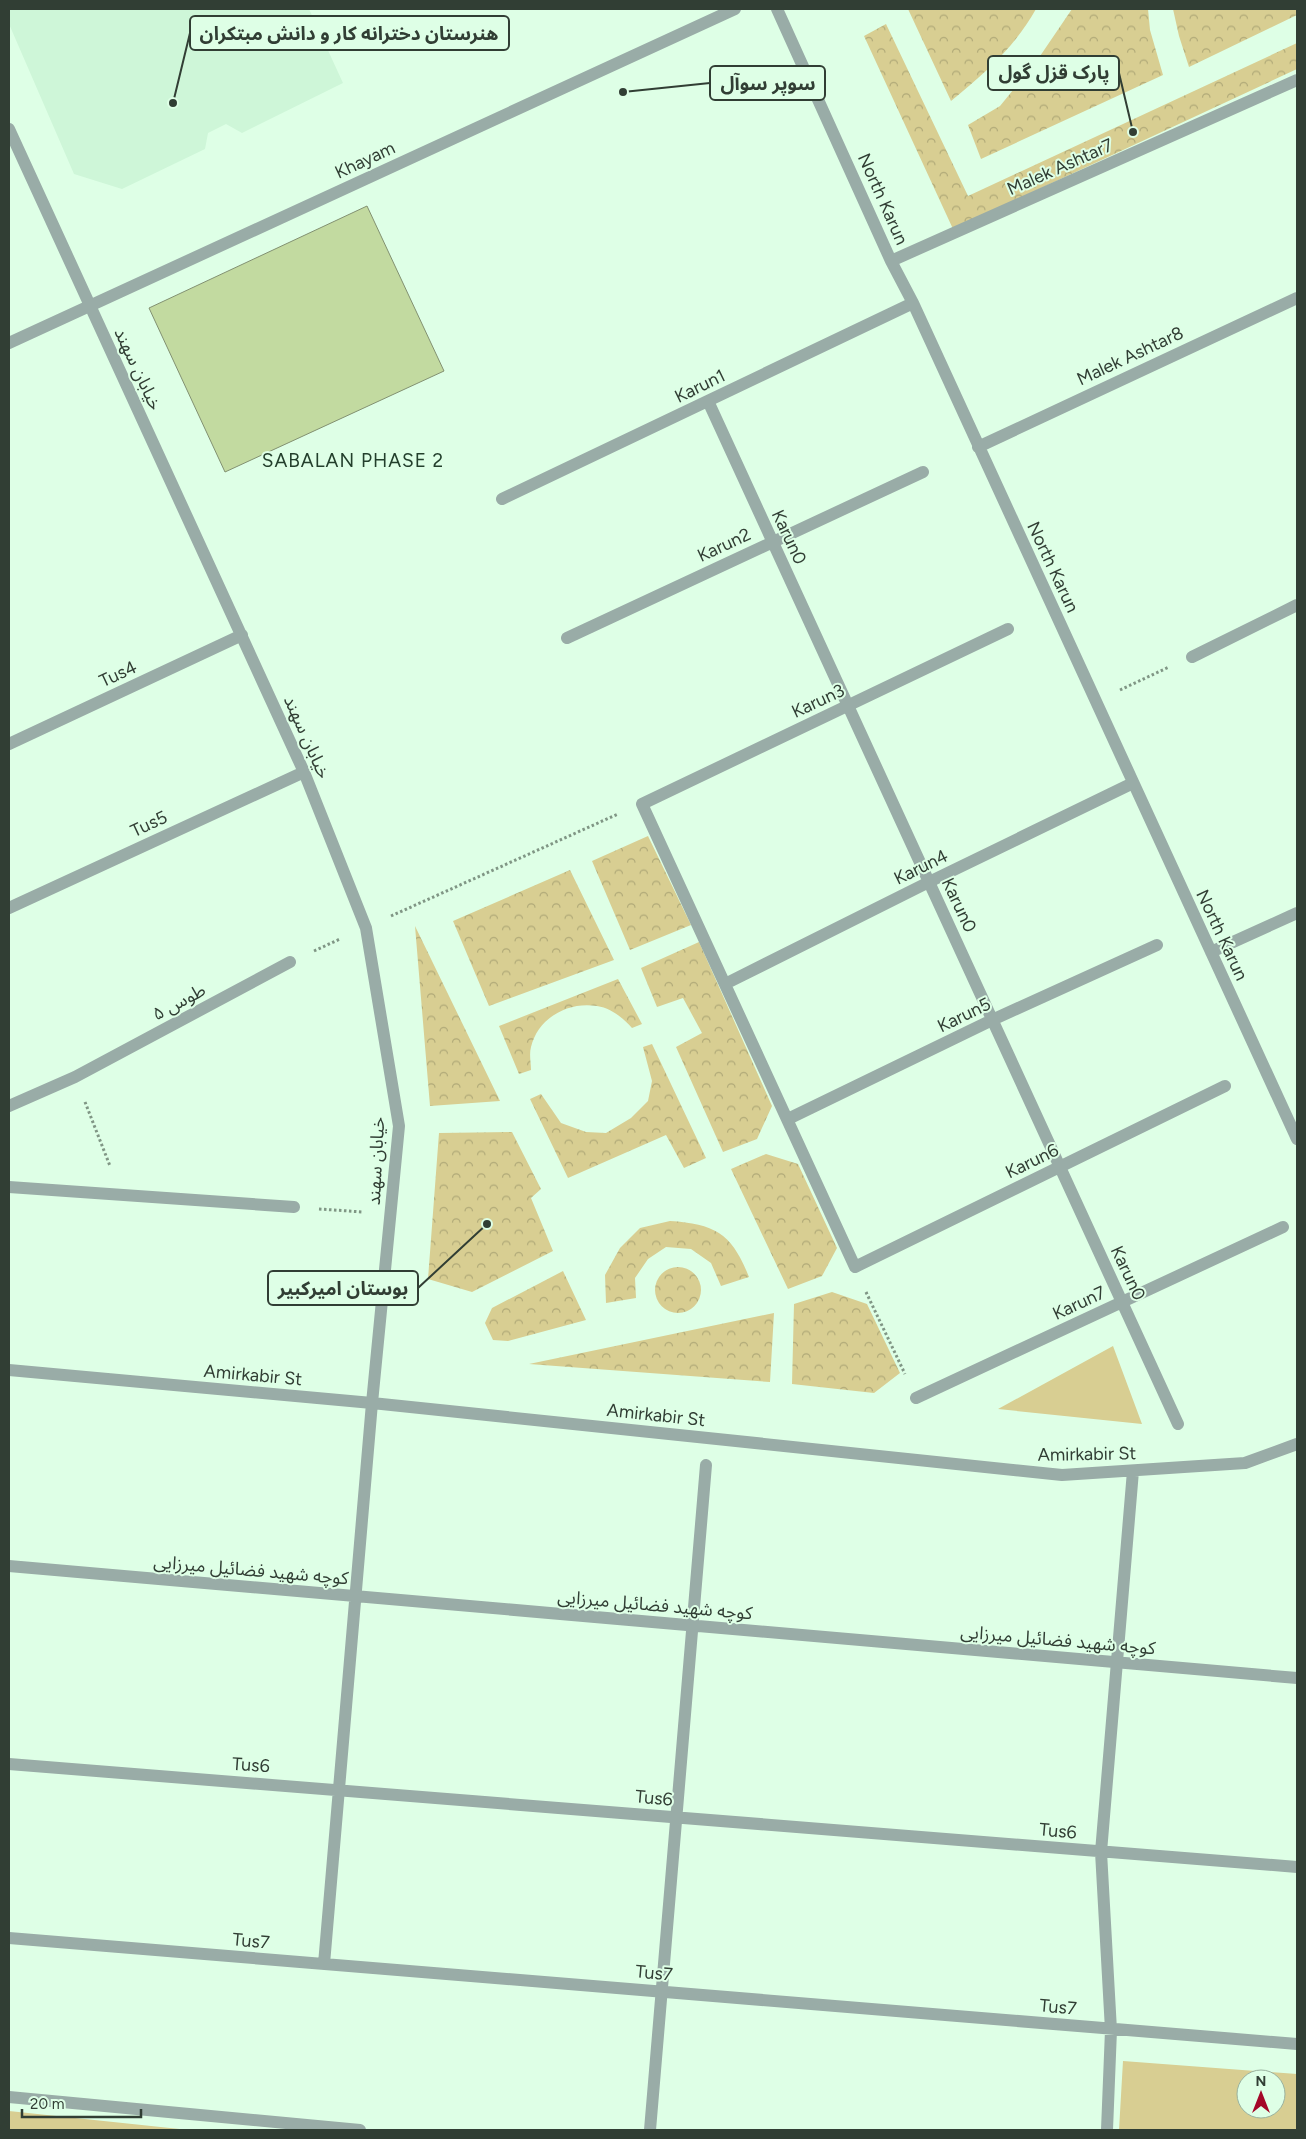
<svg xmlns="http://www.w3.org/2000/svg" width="1306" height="2139" font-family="Figtree,'Noto Sans Arabic',sans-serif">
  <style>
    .built { fill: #cef6d8 }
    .grass { fill: #d8ce92; fill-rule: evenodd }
    .park { fill: url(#park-crowns) }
    .building { fill: #c2daa0; stroke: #829071 }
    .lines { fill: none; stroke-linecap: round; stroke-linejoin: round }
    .path { stroke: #809685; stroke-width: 3; stroke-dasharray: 2.5 2.5; stroke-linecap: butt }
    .minor { stroke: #99aca7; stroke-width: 12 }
    .labels { text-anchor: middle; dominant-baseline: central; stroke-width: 4; stroke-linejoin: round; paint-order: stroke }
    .street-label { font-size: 18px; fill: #313e34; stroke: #deffe6 }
    .neighbourhood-label { font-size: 19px; letter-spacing: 1px; fill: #233f2c; stroke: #deffe6 }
    .leader { fill: none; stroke: #313e34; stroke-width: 2 }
    .callout-dot { fill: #313e34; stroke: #deffe6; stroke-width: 2 }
    .callout { fill: #deffe6; stroke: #313e34; stroke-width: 2 }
    .callout-label { font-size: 19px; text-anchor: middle; font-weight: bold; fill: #313e34 }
  </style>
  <defs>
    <pattern id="park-crowns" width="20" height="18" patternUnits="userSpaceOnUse" patternTransform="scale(1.25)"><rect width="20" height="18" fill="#d8ce92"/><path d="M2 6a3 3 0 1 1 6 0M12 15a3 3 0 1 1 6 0" fill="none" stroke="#b0a978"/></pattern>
  </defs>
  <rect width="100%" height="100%" fill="#deffe6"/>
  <path class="built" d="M 9,9 L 309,9 L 343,83 L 242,133 L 226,124 L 208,133 L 205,149 L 122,189 L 74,174 L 9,24 Z"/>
  <path class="grass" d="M 1113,1346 L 1142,1424 L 998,1409 Z
    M 1123,2061 L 1297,2074 L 1297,2130 L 1119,2130 ZM 1246,2079 L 1276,2079 L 1276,2109 L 1246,2109 Z
    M 9,2111 L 189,2130 L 9,2130 Z"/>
  <path class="park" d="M 908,9 L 1036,9 C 1014,48 985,73 951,101 Z
    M 1072,9 L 1148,9 L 1150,30 L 1163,75 L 981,159 L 968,125 L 1000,106 L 1036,62 Z
    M 1173,9 L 1297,9 L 1297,15 L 1189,67 L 1179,36 Z
    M 886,24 L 968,196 L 1297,43 L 1297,69 L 953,229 L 864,36 Z
    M 648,836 L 691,925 L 630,950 L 592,861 Z
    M 570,870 L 614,960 L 489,1006 L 453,921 Z
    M 415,926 L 500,1101 L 430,1106 Z
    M 699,942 L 772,1106 L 757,1139 L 723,1152 L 676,1047 L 702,1033 L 683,998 L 657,1007 L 641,968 Z
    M 618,979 L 642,1024 L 632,1028 C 623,1018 611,1008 597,1006 C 568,1001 538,1018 531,1047 C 529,1054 531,1063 531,1070 L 519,1074 L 499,1026 Z
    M 652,1044 L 706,1158 L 684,1168 L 666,1135 L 568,1178 L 530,1099 L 541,1094 L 561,1123 L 586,1132 L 606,1133 L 631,1118 L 648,1101 L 652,1081 L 643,1047 Z
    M 512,1132 L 541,1189 L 531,1198 L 553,1251 L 472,1292 L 428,1279 L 439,1133 Z
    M 766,1154 L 798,1164 L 837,1248 L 822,1276 L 788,1289 L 731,1169 Z
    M 670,1221 C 716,1224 732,1234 749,1277 L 721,1286 L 711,1263 L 691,1249 L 666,1247 L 648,1259 L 635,1278 L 636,1298 L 606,1303 L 605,1275 L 620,1248 L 640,1228 Z
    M655 1290a23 23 0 1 1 46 0a23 23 0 1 1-46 0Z
    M 563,1271 L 586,1320 L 508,1341 L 493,1340 L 485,1323 L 492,1308 Z
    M 832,1292 L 867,1304 L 900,1373 L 874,1393 L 792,1384 L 794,1304 Z
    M 774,1313 L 770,1382 L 529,1364 Z"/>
  <path class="building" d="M 367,206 L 444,371 L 225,472 L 149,308 Z"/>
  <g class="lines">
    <path class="path" d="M 1120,690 L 1169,667
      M 391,916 L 618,814
      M 314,951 L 340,939
      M 85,1102 L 110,1166
      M 319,1209 L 363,1212
      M 866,1292 L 905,1374"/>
    <path class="minor" d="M 777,9 L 891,261 L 913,303 L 1297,1139
      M 9,129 L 304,772 L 366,928 L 399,1126 L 372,1403 L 324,1964
      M 891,261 L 1297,80
      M 9,343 L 735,9
      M 708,401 L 1178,1424
      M 978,447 L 1297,298
      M 502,499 L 913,303
      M 1008,629 L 642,804 L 855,1267 L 1225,1086
      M 567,638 L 923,472
      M 1192,657 L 1297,605
      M 9,744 L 242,635
      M 9,908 L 304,772
      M 1211,952 L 1297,913
      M 725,984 L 929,882 L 1133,783
      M 9,1106 L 75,1077 L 290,962
      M 788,1119 L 992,1020 L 1157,945
      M 9,1187 L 294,1207
      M 9,1370 L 372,1403 L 1062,1475 L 1245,1463 L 1297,1444
      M 916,1398 L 1283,1227
      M 9,1566 L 1297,1678
      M 9,1764 L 1297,1867
      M 9,1938 L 1297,2044
      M 9,2097 L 360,2130
      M 650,2130 L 706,1465
      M 1107,2130 L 1111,2030 L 1101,1852 L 1133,1471"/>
  </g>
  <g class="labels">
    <g class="street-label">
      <text transform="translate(365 160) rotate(-25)">Khayam</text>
      <text transform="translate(1060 167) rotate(-24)">Malek Ashtar7</text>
      <text transform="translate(883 199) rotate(66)">North Karun</text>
      <text transform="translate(1130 356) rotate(-25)">Malek Ashtar8</text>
      <text transform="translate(138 369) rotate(65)">خیابان سهند</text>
      <text transform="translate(700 386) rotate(-26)">Karun1</text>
      <text transform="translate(789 537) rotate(65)">Karun0</text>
      <text transform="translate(724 545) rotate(-25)">Karun2</text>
      <text transform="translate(1053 567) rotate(65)">North Karun</text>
      <text transform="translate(118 674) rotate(-25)">Tus4</text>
      <text transform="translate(818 701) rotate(-25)">Karun3</text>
      <text transform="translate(307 737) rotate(66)">خیابان سهند</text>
      <text transform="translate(149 824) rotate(-25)">Tus5</text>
      <text transform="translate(921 867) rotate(-26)">Karun4</text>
      <text transform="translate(959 905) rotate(65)">Karun0</text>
      <text transform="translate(1222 935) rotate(65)">North Karun</text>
      <text transform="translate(179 1002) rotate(-28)">طوس ۵</text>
      <text transform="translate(964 1015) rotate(-26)">Karun5</text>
      <text transform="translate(376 1161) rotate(-87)">خیابان سهند</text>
      <text transform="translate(1032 1161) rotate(-26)">Karun6</text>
      <text transform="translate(1128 1273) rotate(65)">Karun0</text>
      <text transform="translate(1079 1303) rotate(-25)">Karun7</text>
      <text transform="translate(253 1375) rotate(5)">Amirkabir St</text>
      <text transform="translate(656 1415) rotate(6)">Amirkabir St</text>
      <text transform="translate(1087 1454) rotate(-1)">Amirkabir St</text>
      <text transform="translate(251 1570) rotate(5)">کوچه شهید فضائیل میرزایی</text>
      <text transform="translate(655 1605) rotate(5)">کوچه شهید فضائیل میرزایی</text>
      <text transform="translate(1058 1640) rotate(5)">کوچه شهید فضائیل میرزایی</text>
      <text transform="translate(251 1765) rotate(4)">Tus6</text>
      <text transform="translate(654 1798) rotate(5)">Tus6</text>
      <text transform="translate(1058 1831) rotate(5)">Tus6</text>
      <text transform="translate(251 1941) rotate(5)">Tus7</text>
      <text transform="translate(654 1973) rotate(5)">Tus7</text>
      <text transform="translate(1058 2007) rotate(5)">Tus7</text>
    </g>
    <g class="neighbourhood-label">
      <text x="353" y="460">SABALAN PHASE 2</text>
    </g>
  </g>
  <path class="leader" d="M173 103L190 33M1133 132L1119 73M623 92L710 83M487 1224L418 1288"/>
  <g class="callout-dot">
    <circle cx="173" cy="103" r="5"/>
    <circle cx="1133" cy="132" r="5"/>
    <circle cx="623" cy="92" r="5"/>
    <circle cx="487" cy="1224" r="5"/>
  </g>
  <g class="callout">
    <rect x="190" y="16" width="319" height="34" rx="5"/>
    <rect x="988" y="56" width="131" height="34" rx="5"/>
    <rect x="710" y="66" width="115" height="34" rx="5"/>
    <rect x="268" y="1271" width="150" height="34" rx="5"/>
  </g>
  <g class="callout-label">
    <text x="349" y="40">هنرستان دخترانه کار و دانش مبتکران</text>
    <text x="1054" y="79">پارک قزل گول</text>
    <text x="768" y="90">سوپر سوآل</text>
    <text x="343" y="1295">بوستان امیرکبیر</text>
  </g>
  <rect width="1306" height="2139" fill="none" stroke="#313e34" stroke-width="20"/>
  <g transform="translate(1261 2094)"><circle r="24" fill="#deffe6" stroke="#99b29f"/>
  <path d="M0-4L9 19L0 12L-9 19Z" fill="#a40728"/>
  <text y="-8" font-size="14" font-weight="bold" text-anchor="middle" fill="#313e34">N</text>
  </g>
  <path d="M22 2109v8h119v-8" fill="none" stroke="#313e34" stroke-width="2.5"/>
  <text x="30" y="2109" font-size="15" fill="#313e34" stroke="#deffe6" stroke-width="4" paint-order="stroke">20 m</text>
</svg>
